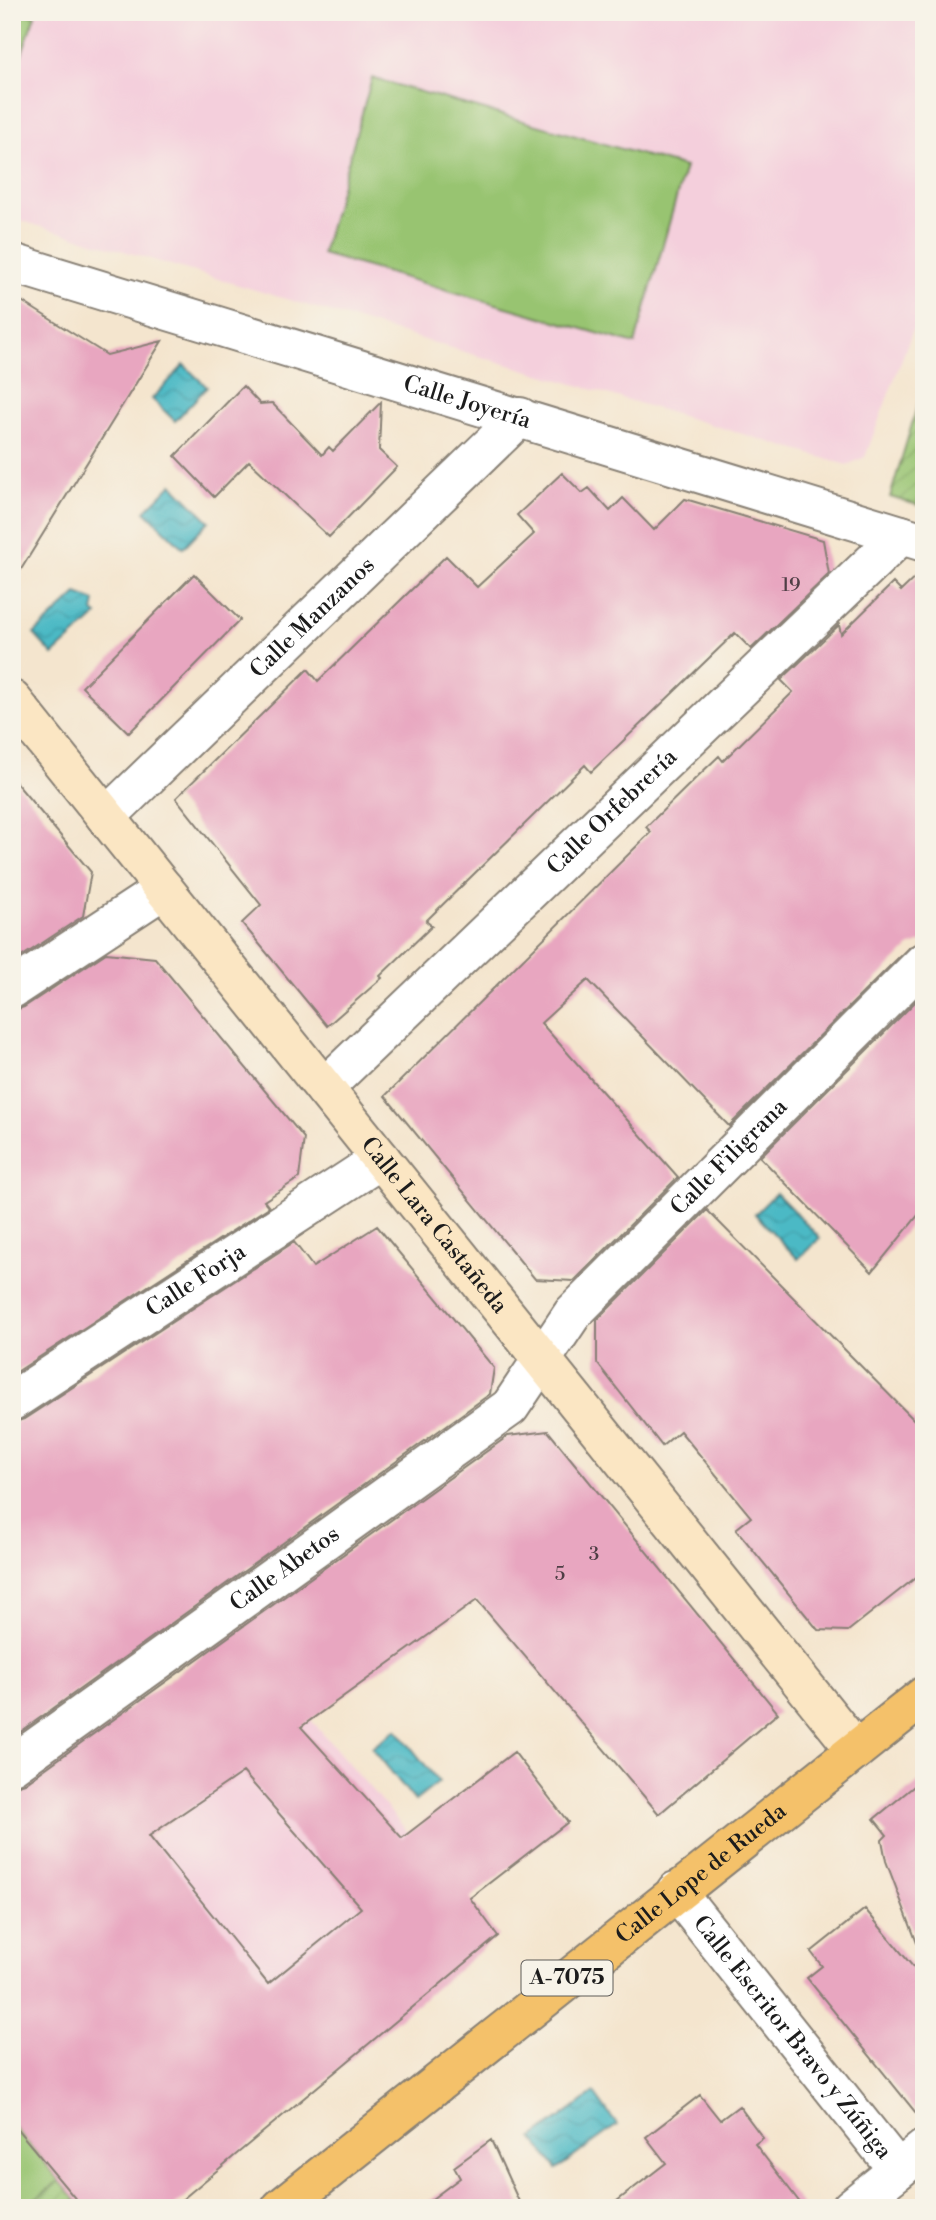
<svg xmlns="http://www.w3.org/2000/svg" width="936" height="2220" font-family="'Libre Bodoni',serif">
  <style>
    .built { fill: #f4cfdc }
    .park { fill: #98c471; stroke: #5a7046; stroke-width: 2 }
    .garden { fill: url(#garden-furrows); stroke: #5a7046; stroke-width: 2 }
    .water { fill: url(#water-waves); stroke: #346a70; stroke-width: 2 }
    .building { fill: #e8a6c0; fill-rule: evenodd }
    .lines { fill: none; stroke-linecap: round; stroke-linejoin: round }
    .street-casing { stroke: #888075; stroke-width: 42 }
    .secondary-casing { stroke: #888075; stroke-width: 42 }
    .primary-casing { stroke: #888075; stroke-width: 42 }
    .street { stroke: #fff; stroke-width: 38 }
    .secondary { stroke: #fbe6c3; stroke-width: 38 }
    .primary { stroke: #f4c16a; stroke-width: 38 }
    .labels { text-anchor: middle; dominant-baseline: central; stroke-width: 5; stroke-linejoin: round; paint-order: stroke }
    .number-label { font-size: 19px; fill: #4f3e45 }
    .shield { fill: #f7f3e8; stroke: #5e5c59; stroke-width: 2 }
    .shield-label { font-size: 21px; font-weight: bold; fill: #1c1c1c }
    .street-label { font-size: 23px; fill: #1c1c1c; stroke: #f7f3e8 }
  </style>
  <defs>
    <pattern id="garden-furrows" width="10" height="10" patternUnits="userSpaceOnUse" patternTransform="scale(1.75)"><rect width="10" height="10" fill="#98c471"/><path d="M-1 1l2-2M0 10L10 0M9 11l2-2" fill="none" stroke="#82a861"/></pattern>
    <pattern id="water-waves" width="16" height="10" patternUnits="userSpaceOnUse" patternTransform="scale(1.75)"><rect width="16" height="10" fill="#4bb9c5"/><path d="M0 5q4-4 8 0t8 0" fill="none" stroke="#419ea9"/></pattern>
  </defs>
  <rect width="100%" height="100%" fill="#f7f3e8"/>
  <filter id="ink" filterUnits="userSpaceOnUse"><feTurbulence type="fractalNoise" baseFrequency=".0143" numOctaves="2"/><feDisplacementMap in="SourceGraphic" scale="14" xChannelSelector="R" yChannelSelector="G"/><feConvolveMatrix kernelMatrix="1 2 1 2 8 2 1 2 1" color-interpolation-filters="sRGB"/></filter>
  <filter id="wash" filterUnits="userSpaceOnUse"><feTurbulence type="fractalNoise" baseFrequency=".00686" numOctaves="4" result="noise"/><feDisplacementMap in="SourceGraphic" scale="28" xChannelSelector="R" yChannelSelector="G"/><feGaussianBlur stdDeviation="1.57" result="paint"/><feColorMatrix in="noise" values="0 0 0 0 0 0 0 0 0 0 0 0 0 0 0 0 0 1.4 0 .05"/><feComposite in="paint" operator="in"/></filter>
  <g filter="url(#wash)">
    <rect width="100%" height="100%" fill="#f4e5ce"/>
    <path class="built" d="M 12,12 L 894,12 L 924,23 L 924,300 L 865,457 L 847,465 L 12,218 Z
      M 311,1720 L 498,1936 L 172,2208 L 83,2208 L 12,2123 L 147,1833 L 151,1837 Z"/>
    <path class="park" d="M 12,12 L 35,15 L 12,82 Z
      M 372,78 L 685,167 L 635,344 L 322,254 Z
      M 12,2123 L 83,2208 L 12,2208 Z"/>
    <path class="garden" d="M 924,384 L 924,507 L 890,497 Z
      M 60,2181 L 83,2208 L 22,2208 Z"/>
    <path class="water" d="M 184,365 L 207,387 L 175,421 L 152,399 Z
      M 172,484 L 209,521 L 183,548 L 145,511 Z
      M 77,594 L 95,601 L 93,612 L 97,615 L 53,655 L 34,634 Z
      M 776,1193 L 820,1238 L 798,1259 L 755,1214 Z
      M 396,1729 L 439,1782 L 415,1801 L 372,1748 Z
      M 594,2093 L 617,2125 L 557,2169 L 533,2138 Z"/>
    <g id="blocks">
      <path class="building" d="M 12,295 L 107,355 L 162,341 L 12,584 Z
        M 243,386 L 260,404 L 272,403 L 322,455 L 329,447 L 333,451 L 381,402 L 379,450 L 397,467 L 329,537 L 249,461 L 214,497 L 175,456 Z
        M 562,473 L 582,493 L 589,488 L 610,511 L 623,498 L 654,530 L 685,499 L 823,540 L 829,574 L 751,649 L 735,633 L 591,772 L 585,765 L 426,921 L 432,926 L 380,976 L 382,978 L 327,1026 L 242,923 L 261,905 L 176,798 L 308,669 L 318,681 L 446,556 L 477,587 L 534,534 L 517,515 Z
        M 924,569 L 924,941 L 909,947 L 729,1126 L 588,980 L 541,1023 L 678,1177 L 574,1281 L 535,1279 L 385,1096 L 651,832 L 646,827 L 699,775 L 719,756 L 723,761 L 793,692 L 781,680 L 839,625 L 841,634 L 893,583 L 901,591 Z
        M 194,574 L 240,620 L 129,733 L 82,687 Z
        M 12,778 L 91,872 L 83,916 L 12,963 Z
        M 106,953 L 155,958 L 304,1138 L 299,1178 L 264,1201 L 269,1207 L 12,1375 L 12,1011 L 24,1007 Z
        M 924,993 L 924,1208 L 872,1272 L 760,1157 Z
        M 707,1210 L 924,1430 L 924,1571 L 848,1631 L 818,1630 L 736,1529 L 751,1517 L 680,1431 L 662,1446 L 597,1363 L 597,1320 Z
        M 377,1226 L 494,1368 L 490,1394 L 12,1738 L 12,1423 L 24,1419 L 294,1242 L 313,1267 Z
        M 548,1431 L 778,1713 L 659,1814 L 477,1600 L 301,1727 L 402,1838 L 514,1752 L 568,1822 L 470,1898 L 498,1936 L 172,2208 L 83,2208 L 12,2123 L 12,1787 L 25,1783 L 508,1436 ZM 243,1772 L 361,1908 L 268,1984 L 149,1836 Z
        M 924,1778 L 924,1951 L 920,1951 L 886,1861 L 882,1840 L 887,1835 L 874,1819 Z
        M 865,1909 L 924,1980 L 924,2123 L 807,1978 L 822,1966 L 811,1952 Z
        M 700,2095 L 720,2120 L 739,2106 L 763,2138 L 755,2144 L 804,2208 L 608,2208 L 666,2163 L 646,2137 Z
        M 491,2140 L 522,2208 L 420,2208 L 460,2178 L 454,2167 Z"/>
    </g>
  </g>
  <g filter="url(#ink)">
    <use href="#blocks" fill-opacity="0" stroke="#888075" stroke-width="2"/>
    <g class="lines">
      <g class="street-casing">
        <g id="street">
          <path id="s1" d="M 12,263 L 924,542"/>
          <path id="s2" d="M 106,817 L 520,417"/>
          <path d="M 12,989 L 164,889"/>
          <path id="s3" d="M 324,1088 L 901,535"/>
          <path id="s4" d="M 12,1401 L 381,1159"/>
          <path id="s5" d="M 12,1765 L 510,1407 L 573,1313 L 924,962"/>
          <path id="s6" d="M 676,1891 L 898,2170"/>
          <path d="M 851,2208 L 924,2149"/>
        </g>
      </g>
      <g class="secondary-casing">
        <g id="secondary">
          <path id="s7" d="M 12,700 L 856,1750"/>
        </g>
      </g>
      <g class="primary-casing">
        <g id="primary">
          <path id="s8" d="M 281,2208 L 924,1696"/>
        </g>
      </g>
      <use href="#street" class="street"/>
      <use href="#secondary" class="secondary"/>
      <use href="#primary" class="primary"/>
    </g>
  </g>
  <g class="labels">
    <g class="number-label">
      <text x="791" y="585">19</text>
      <text x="594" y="1554">3</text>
      <text x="560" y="1574">5</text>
    </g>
    <rect class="shield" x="521.5" y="1960.5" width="91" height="35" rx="5"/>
    <g class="shield-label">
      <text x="567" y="1978">A-7075</text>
    </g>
    <g class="street-label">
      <text stroke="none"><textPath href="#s1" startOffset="476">Calle Joyería</textPath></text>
      <text stroke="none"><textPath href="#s2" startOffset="287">Calle Manzanos</textPath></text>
      <text stroke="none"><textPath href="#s3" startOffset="399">Calle Orfebrería</textPath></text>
      <text stroke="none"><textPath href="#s5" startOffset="947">Calle Filigrana</textPath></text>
      <text stroke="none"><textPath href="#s7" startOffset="674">Calle Lara Castañeda</textPath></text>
      <text stroke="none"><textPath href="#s4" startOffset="220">Calle Forja</textPath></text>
      <text stroke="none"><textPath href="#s5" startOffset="336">Calle Abetos</textPath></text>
      <text stroke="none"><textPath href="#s8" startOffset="537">Calle Lope de Rueda</textPath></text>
      <text stroke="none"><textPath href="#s6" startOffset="187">Calle Escritor Bravo y Zúñiga</textPath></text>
    </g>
  </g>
  <rect width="936" height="2220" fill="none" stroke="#f7f3e8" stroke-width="42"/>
</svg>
